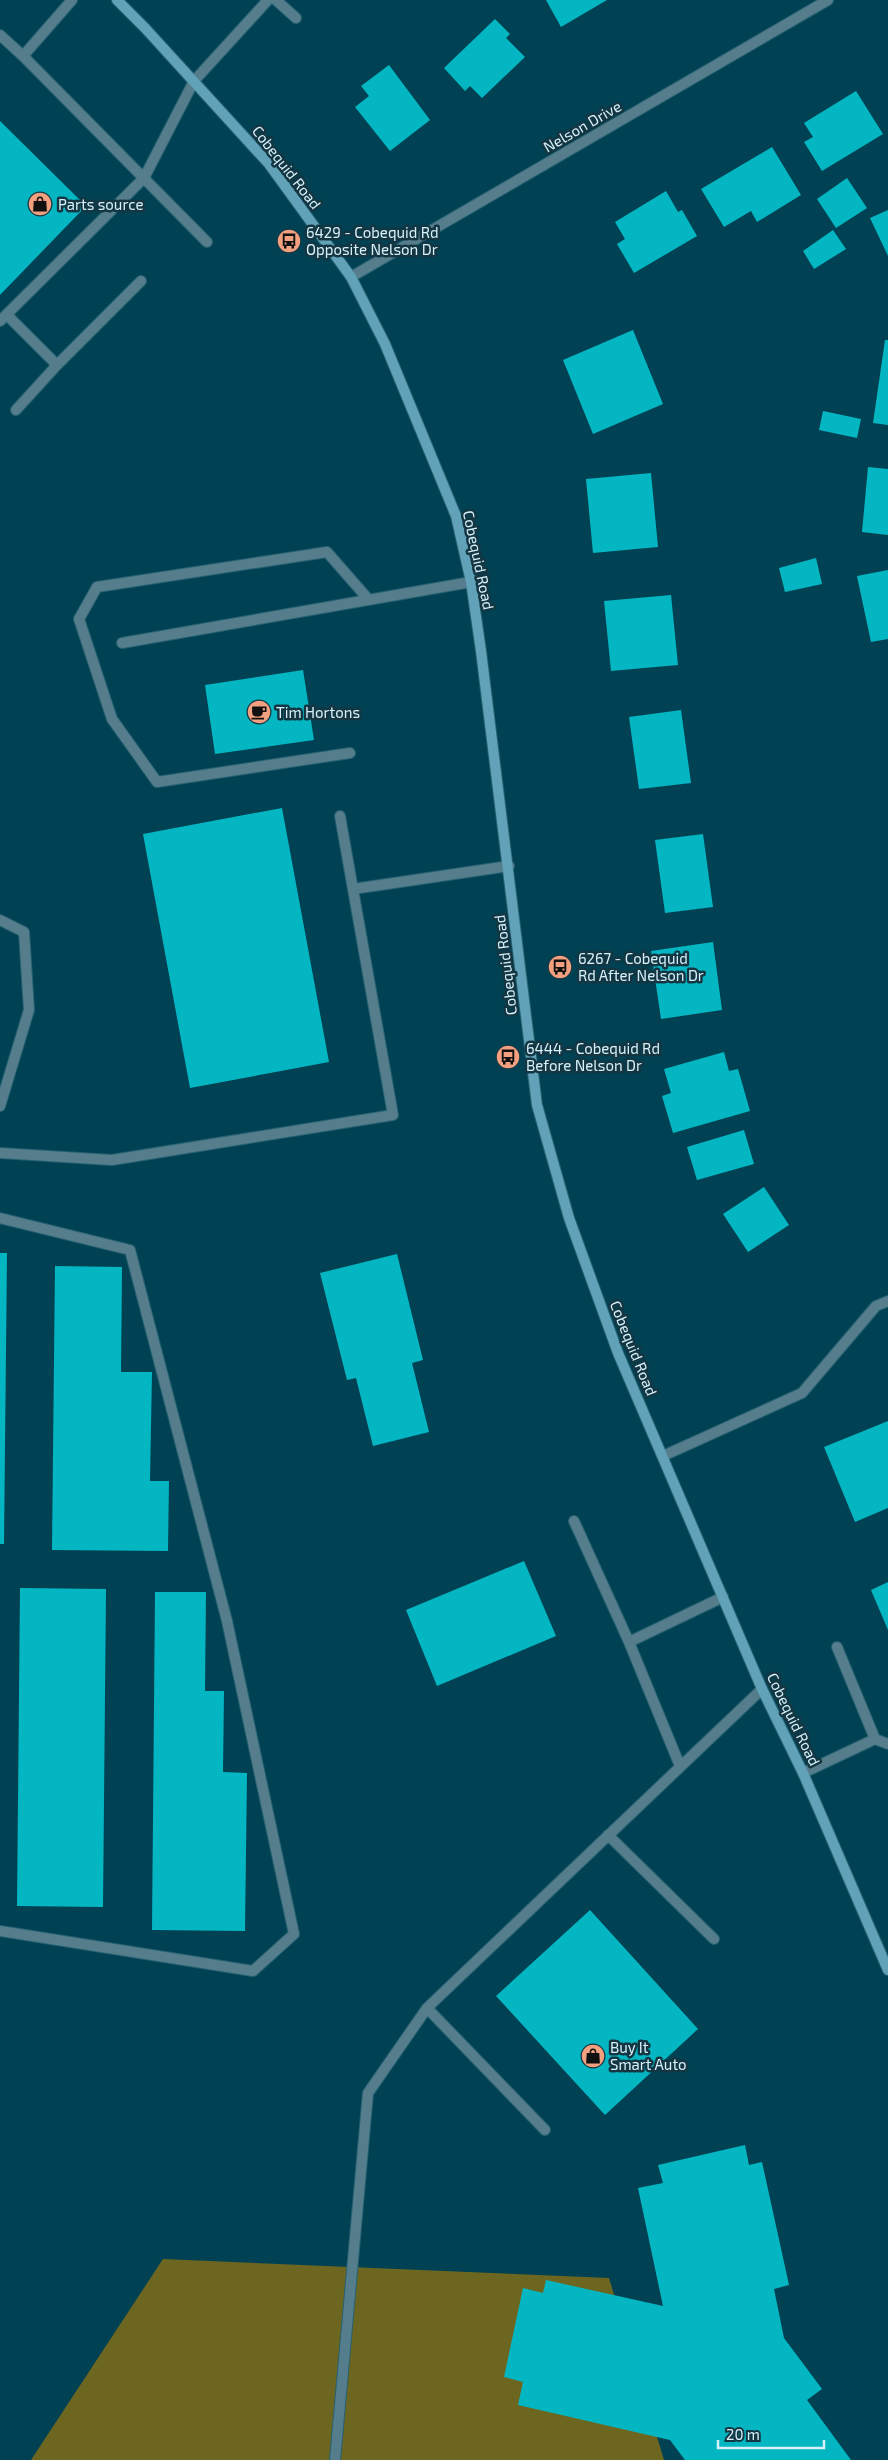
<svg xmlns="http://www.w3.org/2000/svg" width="888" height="2460" font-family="'Exo 2',sans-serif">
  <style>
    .forest { fill: #6d6620 }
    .building { fill: #03b6c2 }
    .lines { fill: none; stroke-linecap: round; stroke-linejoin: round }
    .service-casing { stroke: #266272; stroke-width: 12 }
    .minor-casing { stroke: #266272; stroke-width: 12 }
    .secondary-casing { stroke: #266272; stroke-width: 12 }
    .service { stroke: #567d8c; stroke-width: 10 }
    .minor { stroke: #567d8c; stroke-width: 10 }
    .secondary { stroke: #61a2b9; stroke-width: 10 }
    .labels { text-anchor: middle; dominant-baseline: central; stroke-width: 5; stroke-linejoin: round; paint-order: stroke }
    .street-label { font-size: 15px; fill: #d5f1fc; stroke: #143642 }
    .poi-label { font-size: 15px; fill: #d5f1fc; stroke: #143642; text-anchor: start }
  </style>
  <rect width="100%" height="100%" fill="#004254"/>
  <path class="forest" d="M 163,2259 L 609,2278 L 664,2460 L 31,2460 Z"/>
  <path class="building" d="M 546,0 L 607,0 L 561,27 Z
    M 495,19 L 510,34 L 506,38 L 525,57 L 482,98 L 470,86 L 465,91 L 444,68 Z
    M 389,65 L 430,120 L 390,151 L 355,107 L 369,96 L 361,86 Z
    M 856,91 L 883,134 L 822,171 L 804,142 L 813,137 L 804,123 Z
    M 0,121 L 86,206 L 0,295 Z
    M 772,147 L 801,195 L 757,222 L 751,211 L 724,227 L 701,189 Z
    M 847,178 L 867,208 L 836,228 L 817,199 Z
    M 666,191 L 678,212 L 682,210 L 697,236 L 634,273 L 617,244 L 625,239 L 615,222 Z
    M 888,210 L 888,256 L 870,218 Z
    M 833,230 L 846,249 L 814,269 L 803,251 Z
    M 633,330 L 663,404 L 593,434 L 563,360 Z
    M 885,340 L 888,340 L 888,425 L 873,423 Z
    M 823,411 L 861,419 L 857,438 L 819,430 Z
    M 868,467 L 888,469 L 888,535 L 862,532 Z
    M 651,473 L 658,547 L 593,553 L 586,479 Z
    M 816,558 L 822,584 L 785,592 L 779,568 Z
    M 888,570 L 888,639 L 871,642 L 857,576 Z
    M 671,595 L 678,665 L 611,671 L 604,601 Z
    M 303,670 L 314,740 L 215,754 L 205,685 Z
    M 681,710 L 691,783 L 639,789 L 629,717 Z
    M 282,808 L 329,1062 L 190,1088 L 143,834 Z
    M 703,834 L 713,907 L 665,913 L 655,840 Z
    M 713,942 L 722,1010 L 661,1019 L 651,951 Z
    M 724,1052 L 729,1071 L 738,1069 L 750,1111 L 673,1133 L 662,1096 L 671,1093 L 664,1069 Z
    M 744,1130 L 754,1164 L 697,1180 L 687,1147 Z
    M 764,1187 L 789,1225 L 748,1252 L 723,1214 Z
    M 0,1253 L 7,1253 L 4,1544 L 0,1544 Z
    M 397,1254 L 423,1360 L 412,1363 L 429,1432 L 373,1446 L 356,1378 L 347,1380 L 320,1273 Z
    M 55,1266 L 122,1267 L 121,1372 L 152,1372 L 150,1481 L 169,1481 L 168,1551 L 52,1550 Z
    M 888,1421 L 888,1508 L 855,1522 L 824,1447 Z
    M 524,1561 L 556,1636 L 437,1686 L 406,1610 Z
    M 888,1582 L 888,1630 L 871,1590 Z
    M 20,1588 L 106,1589 L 103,1907 L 17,1906 Z
    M 155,1592 L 206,1592 L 205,1691 L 224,1691 L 223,1772 L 247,1773 L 245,1931 L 152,1930 Z
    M 590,1910 L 698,2029 L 605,2115 L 496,1996 Z
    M 745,2145 L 749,2165 L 762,2162 L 789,2285 L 774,2289 L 784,2338 L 822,2389 L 807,2400 L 851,2460 L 685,2460 L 670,2440 L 518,2405 L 523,2382 L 504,2377 L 523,2288 L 543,2293 L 546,2280 L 663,2306 L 638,2188 L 663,2183 L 658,2165 Z"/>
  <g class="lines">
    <g class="service-casing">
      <path id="service" d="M 276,0 L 296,18
        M 0,35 L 23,56 L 72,0
        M 23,56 L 207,242
        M 7,315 L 57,365 L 141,281
        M 0,321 L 144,178 L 194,81 L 268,0
        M 16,410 L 57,365
        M 122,643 L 471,582
        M 350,753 L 157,782 L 112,719 L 79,619 L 97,587 L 327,552 L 369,600
        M 353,889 L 509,866
        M 0,920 L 24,932 L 29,1010 L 0,1106
        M 0,1153 L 112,1160 L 393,1115 L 340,816
        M 0,1218 L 130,1250 L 227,1621 L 294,1934 L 253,1971 L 0,1931
        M 663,1456 L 802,1393 L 876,1306 L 888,1301
        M 574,1521 L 629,1642 L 680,1766
        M 629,1642 L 723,1597
        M 837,1647 L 875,1739 L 888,1744
        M 803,1773 L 875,1739
        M 608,1835 L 714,1939
        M 545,2130 L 427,2008 L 762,1689
        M 335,2460 L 368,2093 L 427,2008"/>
    </g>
    <g class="minor-casing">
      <path id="minor" d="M 351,277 L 828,0"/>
    </g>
    <g class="secondary-casing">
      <path id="secondary" d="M 117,0 L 145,28 L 269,164 L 351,277 L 385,344 L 456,516 L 471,582 L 481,651 L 537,1105 L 569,1218 L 618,1353 L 762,1689 L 803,1773 L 888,1970"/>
    </g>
    <use href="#service" class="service"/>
    <use href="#minor" class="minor"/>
    <use href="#secondary" class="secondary"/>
  </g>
  <defs>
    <g id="shop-disc" transform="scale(1.25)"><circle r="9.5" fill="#f2a07f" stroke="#143642"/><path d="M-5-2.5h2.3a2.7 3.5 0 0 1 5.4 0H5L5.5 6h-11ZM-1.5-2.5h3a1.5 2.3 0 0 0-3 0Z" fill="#111"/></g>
    <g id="bus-disc" transform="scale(1.25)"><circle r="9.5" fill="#f2a07f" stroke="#143642"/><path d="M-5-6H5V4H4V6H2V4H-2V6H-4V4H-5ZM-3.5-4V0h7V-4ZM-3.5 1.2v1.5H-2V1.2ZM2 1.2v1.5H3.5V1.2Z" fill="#111"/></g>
    <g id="cafe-disc" transform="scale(1.25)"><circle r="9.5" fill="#f2a07f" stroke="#143642"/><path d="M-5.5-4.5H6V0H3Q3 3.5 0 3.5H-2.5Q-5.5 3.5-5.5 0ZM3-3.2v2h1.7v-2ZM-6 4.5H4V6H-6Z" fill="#111"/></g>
  </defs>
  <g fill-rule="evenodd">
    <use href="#shop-disc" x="40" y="204"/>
    <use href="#bus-disc" x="289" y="241"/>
    <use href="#cafe-disc" x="259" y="712"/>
    <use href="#bus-disc" x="560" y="967"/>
    <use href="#bus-disc" x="508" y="1057"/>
    <use href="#shop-disc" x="593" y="2056"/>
  </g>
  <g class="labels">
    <g class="street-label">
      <text transform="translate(582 126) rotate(-30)">Nelson Drive</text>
      <text transform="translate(287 167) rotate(52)">Cobequid Road</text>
      <text transform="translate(479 560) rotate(78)">Cobequid Road</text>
      <text transform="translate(505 965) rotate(-97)">Cobequid Road</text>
      <text transform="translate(634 1348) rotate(68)">Cobequid Road</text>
      <text transform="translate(794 1719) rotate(64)">Cobequid Road</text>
    </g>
    <g class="poi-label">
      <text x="58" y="204">Parts source</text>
      <text x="306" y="232">6429 - Cobequid Rd<tspan x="306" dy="17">Opposite Nelson Dr</tspan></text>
      <text x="276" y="712">Tim Hortons</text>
      <text x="578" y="958">6267 - Cobequid<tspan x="578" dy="17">Rd After Nelson Dr</tspan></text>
      <text x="526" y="1048">6444 - Cobequid Rd<tspan x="526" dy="17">Before Nelson Dr</tspan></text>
      <text x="610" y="2047">Buy It<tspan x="610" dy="17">Smart Auto</tspan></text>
    </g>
  </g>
  <path d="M718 2440v8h106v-8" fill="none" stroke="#d5f1fc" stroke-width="2.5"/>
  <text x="726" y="2440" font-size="15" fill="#d5f1fc" stroke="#143642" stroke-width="4" paint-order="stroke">20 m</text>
</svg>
